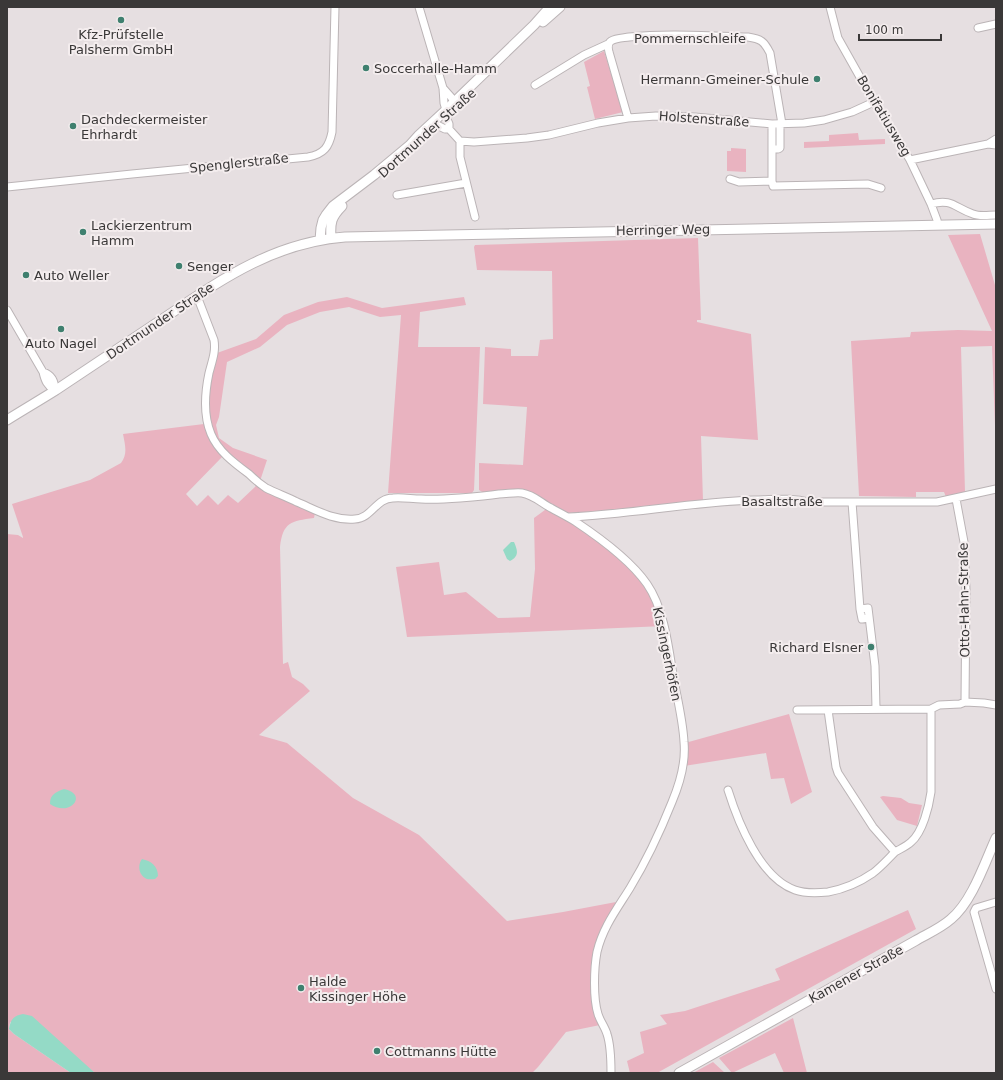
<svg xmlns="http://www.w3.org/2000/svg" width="1003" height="1080" font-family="'DejaVu Sans',sans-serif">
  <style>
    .green { fill: #e9b3c0 }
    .water { fill: #94dac6 }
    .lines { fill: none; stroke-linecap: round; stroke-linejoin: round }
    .minor-casing { stroke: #bbb4b6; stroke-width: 9 }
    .major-casing { stroke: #bbb4b6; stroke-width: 11 }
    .minor { stroke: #fff; stroke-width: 7 }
    .major { stroke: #fff; stroke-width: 9 }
    .poi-dot { fill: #3f806f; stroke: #f4edee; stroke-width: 1.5 }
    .labels { text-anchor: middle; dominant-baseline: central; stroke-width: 4; stroke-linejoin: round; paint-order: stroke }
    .poi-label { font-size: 13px; fill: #3a3838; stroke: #f4edee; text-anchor: start }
    .street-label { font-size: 13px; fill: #3a3838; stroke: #f4edee }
  </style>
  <rect width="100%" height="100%" fill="#e6dfe1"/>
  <path class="green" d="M 604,51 L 623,112 L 595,119 L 587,87 L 590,86 L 584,62 Z
    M 858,133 L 859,140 L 885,139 L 885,144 L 804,148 L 804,142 L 829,141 L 829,135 Z
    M 731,148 L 746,149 L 746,172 L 727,171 L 727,151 L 731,151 Z
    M 980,234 L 995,285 L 996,285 L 996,452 L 992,346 L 961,347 L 965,492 L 946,497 L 944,492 L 916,492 L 916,497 L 859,496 L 851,341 L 910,337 L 911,332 L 958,330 L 992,331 L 948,235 Z
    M 698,238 L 701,320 L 697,320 L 697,322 L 751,334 L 758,440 L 701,436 L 703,501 L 648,508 L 569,513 L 551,505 L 531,492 L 521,489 L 484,493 L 479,490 L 479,463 L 523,465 L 527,407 L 483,404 L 485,347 L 511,349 L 511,356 L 538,356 L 540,340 L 553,339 L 552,271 L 477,270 L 474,247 L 475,245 Z
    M 347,297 L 382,308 L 464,297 L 466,305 L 420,312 L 418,347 L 480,347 L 474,490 L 472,493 L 388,493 L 401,315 L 380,317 L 349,307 L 320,312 L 287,325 L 260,347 L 227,362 L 219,417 L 216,425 L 219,438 L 233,448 L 267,460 L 260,481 L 234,460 L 215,439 L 208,412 L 210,386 L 217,353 L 256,339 L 284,315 L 318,302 Z
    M 204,424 C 209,438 213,446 223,456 L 186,494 L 197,506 L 208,495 L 218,505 L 228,495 L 238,503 L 258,484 L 315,513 L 314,518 C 291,521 283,522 280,547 L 283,664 L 288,662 L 292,677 L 303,684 L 310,691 L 259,735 L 287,743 L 353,798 L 419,835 L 507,921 L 563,912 L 616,902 L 600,931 L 596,950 L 593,975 L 600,1025 L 566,1032 L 538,1067 L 532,1073 L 95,1073 L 86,1066 L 10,1022 L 9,1029 L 14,1034 L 71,1073 L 7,1073 L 7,534 L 18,535 L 23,538 L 23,537 L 12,504 L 90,480 L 121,463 C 128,454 125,445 123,434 Z
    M 549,507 L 611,548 L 648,585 L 664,626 L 407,637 L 396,567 L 439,562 L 444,595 L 466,592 L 498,618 L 530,617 L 535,569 L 534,518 Z
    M 789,714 L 812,792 L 791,804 L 784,778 L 771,779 L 766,753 L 684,766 L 685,743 Z
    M 883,796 L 901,798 L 909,803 L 922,805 L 917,826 L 897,820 L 880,797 Z
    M 908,910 L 916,929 L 657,1073 L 630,1073 L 627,1061 L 644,1053 L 640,1032 L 667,1024 L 660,1015 L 685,1011 L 780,980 L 775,969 Z
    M 793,1018 L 807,1073 L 784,1073 L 775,1053 L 732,1073 L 719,1058 Z
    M 713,1062 L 725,1073 L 693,1073 Z"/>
  <path class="water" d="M 511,542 L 514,542 C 518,551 519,556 510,561 L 507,559 L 503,550 Z
    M 64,789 C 89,794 70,818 50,804 C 50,794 56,792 64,789 Z
    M 142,859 C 151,861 158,866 158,876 L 155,879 C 152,879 147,880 145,878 C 138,874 138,864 142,859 Z
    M 23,1014 L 32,1016 L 95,1073 L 71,1073 L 14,1034 L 9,1029 C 11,1019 13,1016 23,1014 Z"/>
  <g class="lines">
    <g class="minor-casing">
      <path id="minor" d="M 419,7 L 443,88 L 444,103 L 446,110 L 450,114
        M 830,7 L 838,38 L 874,102 L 910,160 L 931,204 L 937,220 L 938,225
        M 978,28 L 996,24
        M 535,85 L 584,55 L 608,44
        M 443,88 L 451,97 L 457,107
        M 446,117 L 449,124 L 449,129
        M 628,118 L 609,52 C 608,48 607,44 611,41 C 616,38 623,38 629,37 C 668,33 709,36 748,37 C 761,39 764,41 770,53 L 782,124
        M 772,124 L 772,181 L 773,186 L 868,184 L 881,188
        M 437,125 L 445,129 L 449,129 L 460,141 L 460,157 L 475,217
        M 996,139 L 988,144 L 996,145
        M 460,141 L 474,142 L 527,138 L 549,135 L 598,123 L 628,118 L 656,116 L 695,117 L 772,124 L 804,123 L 824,120 L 852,112 L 874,102
        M 772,149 L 778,149 L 780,148 L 780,124
        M 910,160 L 988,144
        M 730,179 L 739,182 L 772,181
        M 7,187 L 132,174 L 308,157 C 324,154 329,147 332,132 L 335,7
        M 397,195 L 466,183
        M 931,204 C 952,198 955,208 973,214 C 980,217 989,215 996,215
        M 197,296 L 214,340 C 216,352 212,361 209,373 C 205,392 203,415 211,434 C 218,451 234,463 249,474 C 254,479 260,484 266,488 C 276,493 287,497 297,502 C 316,510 334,521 355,519 C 372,518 376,498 393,498 C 402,497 412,499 421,499 C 434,500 447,499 460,498 C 473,497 486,496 499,494 C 507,494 515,492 522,493 C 534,495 541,503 551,508 C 560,513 568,517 576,522 C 600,538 631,561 647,584 C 665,610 669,651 674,681 C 678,701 683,722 684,742 C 686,763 680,783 672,802 C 660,832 647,860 630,888 C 617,909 603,927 597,952 C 594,968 593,998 598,1014 C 600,1021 605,1027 607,1034 C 611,1046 611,1061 611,1073
        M 7,310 L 43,372 C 45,381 47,385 55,391
        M 43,372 C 53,375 55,382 55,391
        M 956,499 L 964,542 L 966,590 L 965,702
        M 852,502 L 860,609 L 868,608 L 875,666 L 876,709
        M 569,517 C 631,514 692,502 754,500 C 772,500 791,497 809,502 L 937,502 L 996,489
        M 860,609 L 862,619 L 869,618
        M 797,710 L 931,709 L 939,705 L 960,704 L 965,702 L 984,703 L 996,705
        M 828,710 L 836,767 L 838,773 L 873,827 L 895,852 C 900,849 907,846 911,842 C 923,832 929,806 931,792 L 931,709
        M 728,790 C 738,822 760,878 795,890 C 806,894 818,893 828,892 C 844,889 860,882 873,873 C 881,867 888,859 895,852
        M 996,902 L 976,908 L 974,912 L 996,989"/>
    </g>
    <g class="major-casing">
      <path id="major" d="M 543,22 L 560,7
        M 331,238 C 330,223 331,217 342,206
        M 320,240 L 321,228 L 323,220 L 326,215 L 333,206 L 374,175 L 410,145 L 419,135 L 446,110 L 534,25 L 550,7
        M 7,420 C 23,410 40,400 56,390 C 88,369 120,347 152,326 C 214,285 268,243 345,237 L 996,224
        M 679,1073 L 915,941 C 927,934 941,928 951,919 C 972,902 985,862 996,838"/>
    </g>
    <use href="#minor" class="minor"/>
    <use href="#major" class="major"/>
  </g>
  <g class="poi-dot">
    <circle cx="121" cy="20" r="4"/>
    <circle cx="366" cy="68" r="4"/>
    <circle cx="817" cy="79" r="4"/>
    <circle cx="73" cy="126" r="4"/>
    <circle cx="83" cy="232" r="4"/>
    <circle cx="179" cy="266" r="4"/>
    <circle cx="26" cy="275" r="4"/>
    <circle cx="61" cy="329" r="4"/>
    <circle cx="871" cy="647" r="4"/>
    <circle cx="301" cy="988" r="4"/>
    <circle cx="377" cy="1051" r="4"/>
  </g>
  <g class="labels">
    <g class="poi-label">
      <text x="121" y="34" text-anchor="middle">Kfz-Prüfstelle<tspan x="121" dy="15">Palsherm GmbH</tspan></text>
      <text x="374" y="68">Soccerhalle-Hamm</text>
      <text x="809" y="79" text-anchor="end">Hermann-Gmeiner-Schule</text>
      <text x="81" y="119">Dachdeckermeister<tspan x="81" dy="15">Ehrhardt</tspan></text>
      <text x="91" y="225">Lackierzentrum<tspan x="91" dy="15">Hamm</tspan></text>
      <text x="187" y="266">Senger</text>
      <text x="34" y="275">Auto Weller</text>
      <text x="61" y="343" text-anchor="middle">Auto Nagel</text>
      <text x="863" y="647" text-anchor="end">Richard Elsner</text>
      <text x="309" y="981">Halde<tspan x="309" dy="15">Kissinger Höhe</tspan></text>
      <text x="385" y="1051">Cottmanns Hütte</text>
    </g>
    <g class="street-label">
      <text x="690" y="38">Pommernschleife</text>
      <text transform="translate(884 116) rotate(59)">Bonifatiusweg</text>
      <text transform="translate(704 119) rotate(4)">Holstenstraße</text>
      <text transform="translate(427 133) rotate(-42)">Dortmunder Straße</text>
      <text transform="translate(239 163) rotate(-6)">Spenglerstraße</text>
      <text transform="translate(663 230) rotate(-1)">Herringer Weg</text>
      <text transform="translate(160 321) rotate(-34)">Dortmunder Straße</text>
      <text x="782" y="501">Basaltstraße</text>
      <text transform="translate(964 600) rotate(-91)">Otto-Hahn-Straße</text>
      <text transform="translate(667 654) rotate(78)">Kissingerhöfen</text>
      <text transform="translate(856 974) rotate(-29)">Kamener Straße</text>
    </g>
  </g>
  <rect width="1003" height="1080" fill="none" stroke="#3a3838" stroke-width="16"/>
  <path d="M859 34v6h82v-6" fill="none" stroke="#3a3838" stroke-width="2"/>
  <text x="865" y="34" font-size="12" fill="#3a3838" stroke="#f4edee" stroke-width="3" paint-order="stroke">100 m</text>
</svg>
